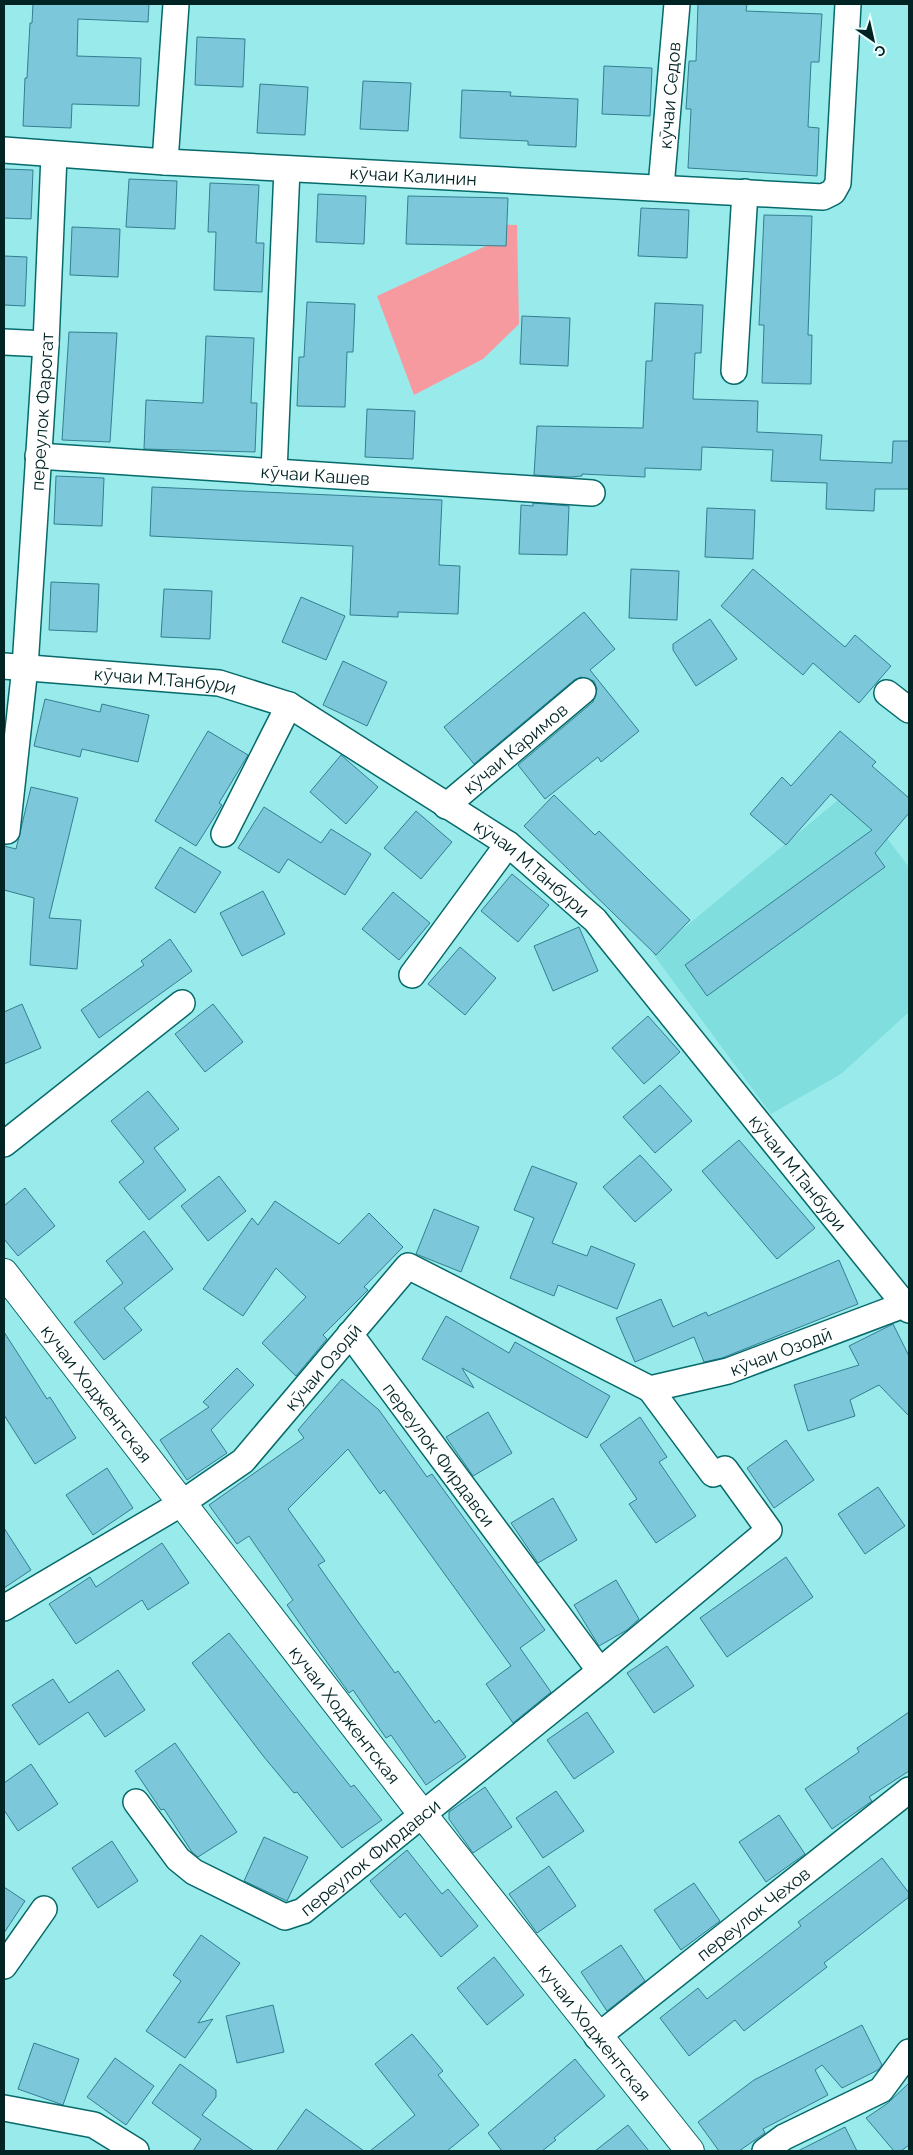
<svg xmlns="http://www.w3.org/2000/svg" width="913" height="2155" font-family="Raleway,sans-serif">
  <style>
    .built { fill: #81dede }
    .green { fill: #f79aa0 }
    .building { fill: #7cc7da; stroke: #327f91 }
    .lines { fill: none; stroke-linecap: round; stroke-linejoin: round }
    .minor-casing { stroke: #066a6b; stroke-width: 28 }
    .major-casing { stroke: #066a6b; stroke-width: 30 }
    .minor { stroke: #fff; stroke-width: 25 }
    .major { stroke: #fff; stroke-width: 28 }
    .labels { text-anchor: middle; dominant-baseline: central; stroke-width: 4; stroke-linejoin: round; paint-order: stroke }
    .street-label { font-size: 18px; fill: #002324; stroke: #effffe }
  </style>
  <rect width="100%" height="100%" fill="#99ebeb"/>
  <path class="built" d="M 850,790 L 909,867 L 909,1012 L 841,1074 L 771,1114 L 653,954 Z"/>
  <path class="green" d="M 488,224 L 517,225 L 519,324 L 483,359 L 414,395 L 377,296 L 488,245 Z"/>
  <path class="building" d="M 33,4 L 149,4 L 148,22 L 78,19 L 77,56 L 141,58 L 139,106 L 72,104 L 71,128 L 23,126 L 25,78 L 27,78 L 30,23 L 32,23 Z
    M 698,4 L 747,4 L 746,11 L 822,14 L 819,62 L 811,62 L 808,127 L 819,128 L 817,176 L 688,168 L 691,109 L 686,109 L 689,61 L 696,61 Z
    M 197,37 L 245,39 L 243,87 L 195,85 Z
    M 604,66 L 652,68 L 650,116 L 602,114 Z
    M 363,81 L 411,83 L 408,131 L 360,129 Z
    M 260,84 L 308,87 L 305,135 L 257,133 Z
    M 462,90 L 511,92 L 510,96 L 578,99 L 576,147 L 528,145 L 528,141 L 460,138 Z
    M 4,169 L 33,170 L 31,219 L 4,218 Z
    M 129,179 L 177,181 L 175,229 L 126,227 Z
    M 210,183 L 259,185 L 256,243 L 264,243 L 262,292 L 214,290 L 216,232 L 208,232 Z
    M 318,194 L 366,196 L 364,244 L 316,242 Z
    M 408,196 L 508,198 L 506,246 L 406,244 Z
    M 641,208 L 689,210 L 687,258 L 638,256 Z
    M 764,215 L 812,216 L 808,335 L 812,335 L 811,384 L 762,383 L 764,325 L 759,325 Z
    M 72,227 L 120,229 L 118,277 L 70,275 Z
    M 4,256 L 27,257 L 25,306 L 4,305 Z
    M 307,302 L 355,304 L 353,352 L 347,352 L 345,407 L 297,406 L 299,357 L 304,357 Z
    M 655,303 L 703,305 L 701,353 L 695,353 L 693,399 L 758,401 L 757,432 L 822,435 L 820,460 L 892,463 L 893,441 L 909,441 L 909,489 L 875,489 L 874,511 L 826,509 L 827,483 L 771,481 L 773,450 L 702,447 L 701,470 L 645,468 L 645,477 L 582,474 L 582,476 L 570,477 L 534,475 L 537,426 L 643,428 L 646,361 L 652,361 Z
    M 522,316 L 570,318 L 568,366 L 520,364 Z
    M 69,332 L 117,333 L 110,442 L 62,440 Z
    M 206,336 L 254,338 L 251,403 L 257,403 L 255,452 L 144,449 L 146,400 L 203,403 Z
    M 367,409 L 415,411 L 413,459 L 365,457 Z
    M 56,476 L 104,478 L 102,526 L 54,524 Z
    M 152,487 L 442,500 L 439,565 L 460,566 L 458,614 L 398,612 L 398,617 L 350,615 L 353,546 L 150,536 Z
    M 533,503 L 569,506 L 567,555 L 519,554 L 521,505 L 533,506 Z
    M 707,508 L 755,510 L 753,559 L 705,557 Z
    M 631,569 L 679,571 L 677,620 L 629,618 Z
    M 753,569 L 845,647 L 855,635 L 891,666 L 859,703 L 813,663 L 803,675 L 721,606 Z
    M 51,582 L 99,584 L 97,632 L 49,630 Z
    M 164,589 L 212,591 L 210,639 L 161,637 Z
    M 301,597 L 345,616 L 326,660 L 282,642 Z
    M 584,612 L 615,649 L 590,670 L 639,731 L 601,762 L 598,757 L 545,799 L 518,765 L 593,702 L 597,689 L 594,681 L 581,677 L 574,680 L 474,764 L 444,727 Z
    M 710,619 L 737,659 L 696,686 L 673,650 L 673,644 Z
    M 343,661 L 387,682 L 367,726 L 323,705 Z
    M 45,699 L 100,712 L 102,704 L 149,715 L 138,762 L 82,749 L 80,757 L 34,746 Z
    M 208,731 L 248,755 L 219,803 L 222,805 L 196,846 L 155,821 Z
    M 840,731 L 876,762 L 872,766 L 909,798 L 909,813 L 875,853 L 885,867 L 707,996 L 685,965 L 872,830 L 831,794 L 786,845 L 750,814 L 782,777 L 791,786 Z
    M 341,755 L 378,787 L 346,824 L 310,792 Z
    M 31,787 L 78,798 L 49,918 L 81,920 L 77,969 L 30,965 L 34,898 L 4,890 L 4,846 L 16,849 Z
    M 554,795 L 595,835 L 599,831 L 690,920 L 656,955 L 524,826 Z
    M 264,807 L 321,843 L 331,829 L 371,854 L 345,895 L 288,859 L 279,873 L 238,848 Z
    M 416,811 L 452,842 L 421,879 L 384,848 Z
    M 180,847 L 221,872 L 195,913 L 155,888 Z
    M 512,874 L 549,905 L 518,942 L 481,911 Z
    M 263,891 L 285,934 L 242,956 L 220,913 Z
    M 393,892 L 430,923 L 399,960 L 362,929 Z
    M 579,927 L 598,971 L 553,991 L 534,946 Z
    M 170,939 L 192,971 L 99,1038 L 81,1010 L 144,965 L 141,961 Z
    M 460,947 L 496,978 L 465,1015 L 428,984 Z
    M 22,1004 L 41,1048 L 4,1064 L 4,1012 Z
    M 213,1004 L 243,1042 L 205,1072 L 175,1034 Z
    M 648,1016 L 680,1052 L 644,1084 L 612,1048 Z
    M 660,1085 L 692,1121 L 655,1153 L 623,1117 Z
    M 148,1091 L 179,1129 L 154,1148 L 186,1190 L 149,1220 L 119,1182 L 144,1162 L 111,1121 Z
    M 739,1140 L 815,1228 L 777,1259 L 702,1171 Z
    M 640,1155 L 672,1190 L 635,1222 L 603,1187 Z
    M 532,1166 L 577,1183 L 552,1243 L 587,1256 L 591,1246 L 635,1264 L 617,1309 L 558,1285 L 554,1296 L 510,1278 L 534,1218 L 514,1210 Z
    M 219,1176 L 246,1211 L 208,1241 L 181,1206 Z
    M 25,1188 L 55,1226 L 18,1256 L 4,1239 L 4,1206 Z
    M 275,1201 L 339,1244 L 369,1213 L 403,1247 L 364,1287 L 368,1290 L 323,1335 L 327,1339 L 296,1376 L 262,1343 L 306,1297 L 276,1268 L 243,1316 L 203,1289 L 252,1218 L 258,1225 Z
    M 434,1209 L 479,1227 L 461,1272 L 416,1254 Z
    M 144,1231 L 173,1269 L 124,1308 L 142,1330 L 104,1360 L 74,1322 L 123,1283 L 106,1261 Z
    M 839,1260 L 858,1304 L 722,1358 L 704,1362 L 694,1337 L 635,1362 L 616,1318 L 661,1299 L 673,1327 L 706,1312 L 708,1316 Z
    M 446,1316 L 509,1353 L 515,1342 L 610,1396 L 587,1438 L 462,1368 L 474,1388 L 422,1359 Z
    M 893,1324 L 909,1356 L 909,1416 L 879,1385 L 850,1400 L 855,1416 L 808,1431 L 794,1385 L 859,1365 L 849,1346 Z
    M 4,1332 L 47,1399 L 50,1397 L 76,1438 L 35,1464 L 4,1415 Z
    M 237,1368 L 254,1385 L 211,1430 L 227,1453 L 187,1480 L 160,1440 L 209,1407 L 203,1402 Z
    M 342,1379 L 379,1410 L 427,1477 L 432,1474 L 545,1630 L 520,1648 L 551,1692 L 513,1723 L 486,1684 L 511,1666 L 384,1490 L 380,1494 L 348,1449 L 288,1509 L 325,1561 L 318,1565 L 361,1626 L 395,1673 L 398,1671 L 435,1723 L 439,1720 L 466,1757 L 426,1785 L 391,1735 L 386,1738 L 353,1690 L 349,1693 L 314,1644 L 287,1605 L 293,1600 L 249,1536 L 237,1544 L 209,1505 L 304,1438 L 298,1430 Z
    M 488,1412 L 512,1453 L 473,1476 L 446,1437 Z
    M 640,1417 L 667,1457 L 659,1462 L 696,1516 L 656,1543 L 629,1504 L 637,1499 L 600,1445 Z
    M 786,1440 L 814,1480 L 774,1508 L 747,1468 Z
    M 107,1468 L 133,1508 L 93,1535 L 66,1495 Z
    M 878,1487 L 905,1526 L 865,1554 L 838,1514 Z
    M 553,1498 L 577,1540 L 538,1563 L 511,1523 Z
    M 4,1528 L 31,1570 L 4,1588 Z
    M 162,1543 L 189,1583 L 148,1610 L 142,1600 L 76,1644 L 49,1604 L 90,1577 L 96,1587 Z
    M 786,1557 L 813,1597 L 727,1657 L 700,1618 Z
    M 616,1580 L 639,1619 L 627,1630 L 599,1646 L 574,1605 Z
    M 229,1633 L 351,1787 L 354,1785 L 382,1820 L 342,1848 L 297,1792 L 294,1793 L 264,1757 L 192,1663 Z
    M 667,1646 L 694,1686 L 654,1713 L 627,1673 Z
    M 118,1670 L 145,1710 L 105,1737 L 88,1712 L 39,1745 L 12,1705 L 53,1679 L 69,1703 Z
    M 587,1712 L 614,1752 L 574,1779 L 547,1740 Z
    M 909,1712 L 909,1771 L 869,1797 L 872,1801 L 832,1829 L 805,1789 L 859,1752 L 857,1748 Z
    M 175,1743 L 237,1832 L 198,1857 L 192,1852 L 164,1809 L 161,1810 L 135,1771 Z
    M 31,1764 L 58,1804 L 18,1831 L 4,1810 L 4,1783 Z
    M 485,1787 L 512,1827 L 473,1853 L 449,1819 L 449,1812 Z
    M 556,1791 L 584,1831 L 543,1858 L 516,1818 Z
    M 779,1815 L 805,1854 L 766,1882 L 739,1842 Z
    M 264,1837 L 308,1857 L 287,1901 L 244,1881 Z
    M 112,1841 L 138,1881 L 98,1908 L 72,1868 Z
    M 407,1850 L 442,1894 L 448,1889 L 478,1926 L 441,1957 L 405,1913 L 400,1918 L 370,1881 Z
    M 882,1858 L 909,1893 L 909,1897 L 824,1963 L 827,1967 L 744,2031 L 735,2020 L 689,2056 L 660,2018 L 698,1988 L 707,1999 L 801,1926 L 798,1922 Z
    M 549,1866 L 576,1906 L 537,1933 L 509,1894 Z
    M 694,1883 L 720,1921 L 681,1950 L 654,1910 Z
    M 4,1887 L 25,1901 L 4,1933 Z
    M 201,1935 L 240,1963 L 198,2023 L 213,2019 L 185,2058 L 146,2031 L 181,1981 L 173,1975 Z
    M 621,1945 L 645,1981 L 607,2011 L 581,1972 Z
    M 494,1957 L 524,1995 L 487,2025 L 457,1988 Z
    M 273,2005 L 284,2052 L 237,2063 L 226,2016 Z
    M 862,2025 L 882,2065 L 878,2070 L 842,2088 L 822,2065 L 815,2070 L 828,2095 L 763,2129 L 765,2133 L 739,2151 L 719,2151 L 698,2122 L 754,2080 Z
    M 412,2034 L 443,2071 L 438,2075 L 479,2125 L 447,2151 L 370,2151 L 415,2115 L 375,2064 Z
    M 34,2043 L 79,2059 L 63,2105 L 18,2089 Z
    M 115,2058 L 154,2086 L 126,2125 L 87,2097 Z
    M 575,2059 L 605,2096 L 554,2138 L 556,2140 L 542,2151 L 502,2151 L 488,2133 Z
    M 180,2064 L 216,2090 L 216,2097 L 202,2115 L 254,2151 L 193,2151 L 201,2139 L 152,2103 Z
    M 909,2083 L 909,2145 L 901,2151 L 894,2151 L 866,2118 L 888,2103 Z
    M 306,2109 L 364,2151 L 276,2151 Z
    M 628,2125 L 649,2151 L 595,2151 Z
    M 845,2127 L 857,2151 L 798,2151 Z"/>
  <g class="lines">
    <g class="minor-casing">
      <g id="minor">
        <path id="s1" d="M 4,150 L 165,162 L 823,197 L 833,192 L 838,183 L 848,4"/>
        <path d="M 165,162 L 176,4"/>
        <path id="s2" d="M 661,187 L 677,4"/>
        <path d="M 4,342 L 46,344"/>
        <path d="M 734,371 L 745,192"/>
        <path id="s3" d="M 38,456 L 592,493"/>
        <path d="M 274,472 L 287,169"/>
        <path id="s4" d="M 4,666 L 219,683 L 289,705 L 508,844 L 595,920 L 909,1310"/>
        <path d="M 887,693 L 909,710"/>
        <path id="s5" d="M 446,806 L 583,691"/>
        <path id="s6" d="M 7,831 L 25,667 L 46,344 L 54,155"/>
        <path d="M 224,834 L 289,705"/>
        <path d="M 412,975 L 508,844"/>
        <path d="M 4,1144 L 182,1003"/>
        <path id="s7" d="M 350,1334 L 600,1671"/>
        <path id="s8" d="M 4,1608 L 182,1503 L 243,1461 L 408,1266 L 650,1389 L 728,1371 L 909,1303"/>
        <path id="s9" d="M 136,1802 L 178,1859 L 194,1872 L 285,1917 L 303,1911 L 600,1671 L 769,1530 L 725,1469 L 713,1474 L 650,1389"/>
        <path d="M 4,1966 L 44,1909"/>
        <path id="s10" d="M 597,2037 L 909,1790"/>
        <path d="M 4,2108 L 94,2125 L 136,2151"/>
        <path d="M 765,2151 L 784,2137 L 881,2090 L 909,2052"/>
      </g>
    </g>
    <g class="major-casing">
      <g id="major">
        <path id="s11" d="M 4,1273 L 423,1815 L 690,2151"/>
      </g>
    </g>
    <use href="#minor" class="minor"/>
    <use href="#major" class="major"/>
  </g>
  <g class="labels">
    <g class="street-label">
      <text stroke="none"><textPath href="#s2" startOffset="92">кӯчаи Седов</textPath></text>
      <text stroke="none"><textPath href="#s1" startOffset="410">кӯчаи Калинин</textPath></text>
      <text stroke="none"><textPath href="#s6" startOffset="421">переулок Фарогат</textPath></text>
      <text stroke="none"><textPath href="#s3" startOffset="278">кӯчаи Кашев</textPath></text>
      <text stroke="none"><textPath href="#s4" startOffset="162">кӯчаи М.Танбури</textPath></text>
      <text stroke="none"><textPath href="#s5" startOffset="90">кӯчаи Каримов</textPath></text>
      <text stroke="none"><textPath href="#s4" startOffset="582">кӯчаи М.Танбури</textPath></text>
      <text stroke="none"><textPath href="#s4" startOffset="988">кӯчаи М.Танбури</textPath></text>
      <text stroke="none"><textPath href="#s8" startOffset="944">кӯчаи Озодӣ</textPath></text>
      <text stroke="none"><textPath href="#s8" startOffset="404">кӯчаи Озодӣ</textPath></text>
      <text stroke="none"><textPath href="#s11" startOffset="152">кучаи Ходжентская</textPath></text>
      <text stroke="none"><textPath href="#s7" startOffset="150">переулок Фирдавси</textPath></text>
      <text stroke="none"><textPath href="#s11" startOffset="558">кучаи Ходжентская</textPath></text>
      <text stroke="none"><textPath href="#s9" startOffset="298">переулок Фирдавси</textPath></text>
      <text stroke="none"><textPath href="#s10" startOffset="199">переулок Чехов</textPath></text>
      <text stroke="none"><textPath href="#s11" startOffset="962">кучаи Ходжентская</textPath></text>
    </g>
  </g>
  <rect width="913" height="2155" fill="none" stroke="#002324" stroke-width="10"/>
  <g transform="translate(873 40) rotate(146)" stroke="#effffe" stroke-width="4" paint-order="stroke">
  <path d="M0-4L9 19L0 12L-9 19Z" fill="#002324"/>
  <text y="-8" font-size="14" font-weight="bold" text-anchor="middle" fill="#002324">С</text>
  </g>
</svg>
